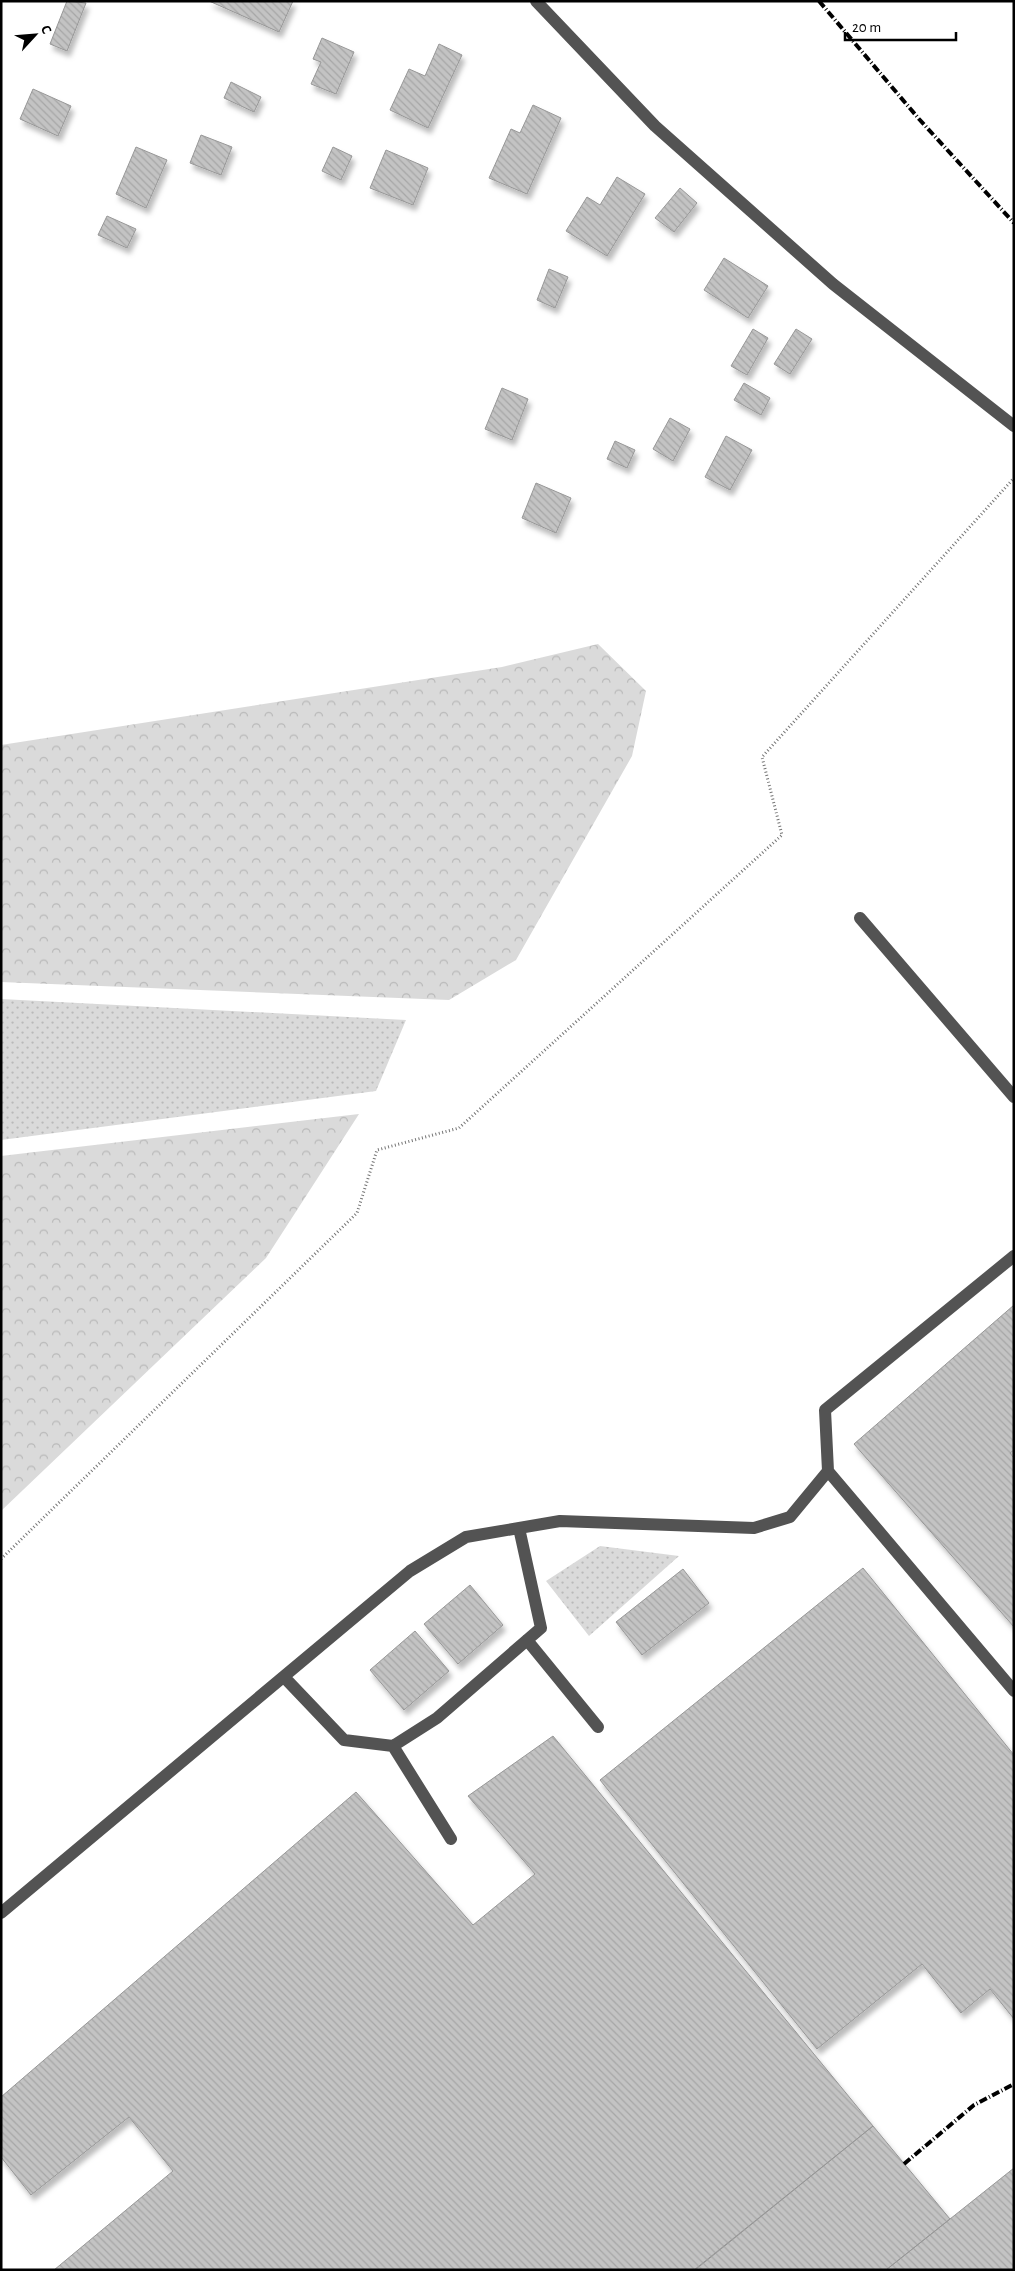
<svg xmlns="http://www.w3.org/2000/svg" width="1015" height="2271" font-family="'Alegreya Sans',sans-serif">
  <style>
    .grass { fill: url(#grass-dots) }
    .forest { fill: url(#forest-crowns) }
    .building { fill: url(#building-back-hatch); stroke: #979797; filter: url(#shadow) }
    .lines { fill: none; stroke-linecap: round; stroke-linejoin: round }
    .path { stroke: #757575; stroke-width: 3; stroke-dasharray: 1 2.5; stroke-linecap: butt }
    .minor { stroke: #535353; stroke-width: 12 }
    .rail { stroke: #000; stroke-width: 4; stroke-dasharray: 8 2.5 1 2.5; stroke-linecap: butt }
  </style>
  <defs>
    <pattern id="grass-dots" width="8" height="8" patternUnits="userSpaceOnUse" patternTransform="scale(1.25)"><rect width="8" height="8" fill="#dadada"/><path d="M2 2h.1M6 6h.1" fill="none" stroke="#b9b9b9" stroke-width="1.8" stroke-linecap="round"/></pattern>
    <pattern id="forest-crowns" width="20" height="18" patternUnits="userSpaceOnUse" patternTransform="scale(1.25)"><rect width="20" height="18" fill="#dadada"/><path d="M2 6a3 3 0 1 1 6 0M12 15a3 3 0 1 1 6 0" fill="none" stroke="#b9b9b9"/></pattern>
    <pattern id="building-back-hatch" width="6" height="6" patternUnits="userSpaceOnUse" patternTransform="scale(1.25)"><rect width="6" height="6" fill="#c3c3c3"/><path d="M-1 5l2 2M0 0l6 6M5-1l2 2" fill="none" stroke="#a6a6a6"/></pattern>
    <filter id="shadow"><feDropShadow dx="3" dy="5.5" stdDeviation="2.5" flood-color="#0004"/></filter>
  </defs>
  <rect width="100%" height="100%" fill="#fff"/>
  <path class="grass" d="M 1,999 L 406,1020 L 376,1091 L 1,1140 Z
    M 600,1546 L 679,1556 L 589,1636 L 546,1581 Z"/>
  <path class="forest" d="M 598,644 L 646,691 L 632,756 L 516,960 L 449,1000 L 1,982 L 1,745 L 502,667 Z
    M 359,1114 L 266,1258 L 1,1511 L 1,1156 Z"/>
  <path class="building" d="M 67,1 L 86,3 L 67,51 L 50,44 Z
    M 209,1 L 293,1 L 279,32 Z
    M 322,38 L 354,52 L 336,94 L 311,84 L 321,62 L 313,59 Z
    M 439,44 L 462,55 L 428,128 L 390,110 L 409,69 L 425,76 Z
    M 231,82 L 261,97 L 254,112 L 224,98 Z
    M 33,89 L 71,106 L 58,136 L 20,119 Z
    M 533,105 L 561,118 L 527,194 L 489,178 L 511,129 L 520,133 Z
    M 201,135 L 232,147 L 221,175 L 190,163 Z
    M 136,147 L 167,160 L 146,208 L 116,194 Z
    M 333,147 L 352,156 L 341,180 L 322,171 Z
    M 386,150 L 428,168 L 413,205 L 370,188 Z
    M 617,177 L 645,194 L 607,256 L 566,231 L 587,197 L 600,205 Z
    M 680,188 L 697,203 L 674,232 L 655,218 Z
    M 107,216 L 136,229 L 127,248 L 98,235 Z
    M 724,258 L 768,286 L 748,318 L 704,290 Z
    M 549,269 L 568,277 L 555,308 L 537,300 Z
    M 753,329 L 768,338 L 747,375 L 731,366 Z
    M 796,329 L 812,339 L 790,374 L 774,364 Z
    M 744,383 L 770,398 L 761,415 L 734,400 Z
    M 502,388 L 528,399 L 512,440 L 485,429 Z
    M 670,418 L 690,429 L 673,461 L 653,449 Z
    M 726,436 L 752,450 L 730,490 L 705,477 Z
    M 615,441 L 635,450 L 627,468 L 607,459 Z
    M 536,483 L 571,498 L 556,533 L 522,518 Z
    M 1014,1305 L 1014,1450 L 1010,1453 L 1014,1458 L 1014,1627 L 854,1444 Z
    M 863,1568 L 1014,1755 L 1014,2019 L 990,1989 L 961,2013 L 922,1964 L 817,2049 L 600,1780 Z
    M 683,1569 L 709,1603 L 642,1655 L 616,1622 Z
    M 470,1585 L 503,1625 L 458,1664 L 424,1624 Z
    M 415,1631 L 449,1671 L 404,1710 L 370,1670 Z
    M 553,1736 L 873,2126 L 694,2270 L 54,2270 L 173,2171 L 129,2117 L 31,2195 L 1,2157 L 1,2097 L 356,1792 L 473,1925 L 535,1874 L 468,1796 Z
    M 873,2126 L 950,2219 L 886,2270 L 695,2270 Z
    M 1014,2168 L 1014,2270 L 886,2270 Z"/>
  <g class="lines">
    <path class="path" d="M 1,1559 L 357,1213 L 377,1150 L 459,1128 L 782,835 L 762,757 L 1014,478"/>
    <path class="minor" d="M 536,1 L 655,126 L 833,284 L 1014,426
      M 860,918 L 1014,1097
      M 828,1471 L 1014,1691
      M 527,1640 L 598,1727
      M 284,1677 L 344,1740 L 393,1746 L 437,1718 L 541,1628 L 519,1528
      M 393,1746 L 451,1839
      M 1,1913 L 410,1571 L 466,1537 L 560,1521 L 754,1528 L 790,1517 L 828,1471 L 825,1410 L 1014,1256"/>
    <path class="rail" d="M 819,1 L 919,119 L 1014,223
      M 904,2164 L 974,2105 L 1014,2084"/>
  </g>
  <rect width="1015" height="2271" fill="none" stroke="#000000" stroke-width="5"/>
  <g transform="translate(35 35) rotate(64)" stroke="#ffffff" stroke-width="4" paint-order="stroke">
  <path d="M0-4L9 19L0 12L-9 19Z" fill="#000000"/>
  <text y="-8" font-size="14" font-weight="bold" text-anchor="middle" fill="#000000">С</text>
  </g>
  <path d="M845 32v8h111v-8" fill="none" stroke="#000000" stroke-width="2.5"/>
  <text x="852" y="32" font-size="15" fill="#000000" stroke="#ffffff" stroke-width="4" paint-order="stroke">20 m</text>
</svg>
